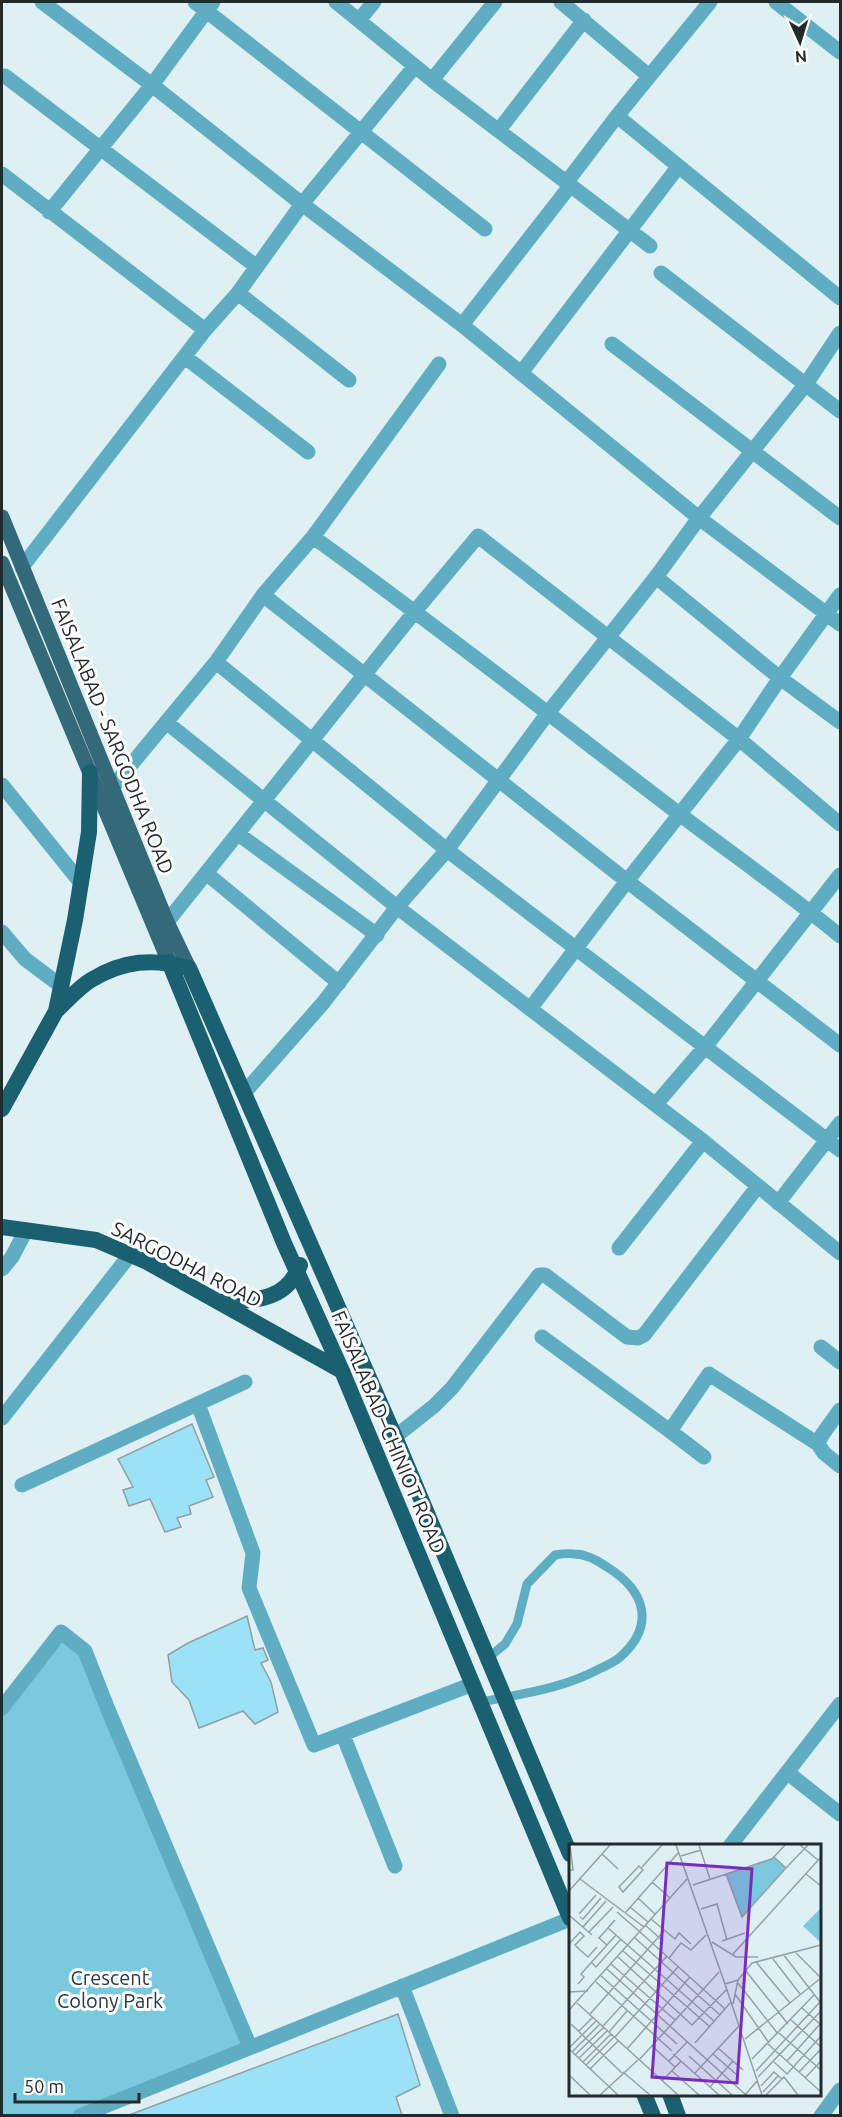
<svg xmlns="http://www.w3.org/2000/svg" width="842" height="2117" font-family="Ubuntu,sans-serif">
  <style>
    .green { fill: #7ac9df }
    .building { fill: #9ce2f6; stroke: #8f9fa4; stroke-width: 1.5 }
    .lines { fill: none; stroke-linecap: round; stroke-linejoin: round }
    .service { stroke: #5fadc3; stroke-width: 9 }
    .minor { stroke: #5fadc3; stroke-width: 15 }
    .tertiary { stroke: #5fadc3; stroke-width: 15 }
    .primary { stroke: #336a79; stroke-width: 15 }
    .trunk { stroke: #1a6070; stroke-width: 16 }
    .labels { text-anchor: middle; dominant-baseline: central; stroke-width: 6; stroke-linejoin: round; paint-order: stroke }
    .street-label { font-size: 20px; fill: #232a2c; stroke: #fff }
    .park-label { font-size: 20px; fill: #243b41; stroke: #fff }
    .inset-road { fill: none; stroke: #94a1a5; stroke-width: 1.5 }
    .view { fill: #7b2cbf; fill-opacity: 0.15; stroke: #7b2cbf; stroke-width: 3 }
    .inset-edge { fill: none; stroke: #232a2c; stroke-width: 3 }
  </style>
  <rect width="100%" height="100%" fill="#dff0f5"/>
  <path class="green" d="M 61,1632 L 85,1651 L 250,2047 L 79,2115 L 2,2115 L 2,1709 Z"/>
  <path class="building" d="M 192,1424 L 214,1477 L 206,1480 L 213,1497 L 189,1506 L 191,1514 L 177,1518 L 181,1527 L 165,1532 L 150,1499 L 129,1506 L 123,1490 L 133,1487 L 118,1459 Z
    M 247,1616 L 255,1650 L 263,1648 L 268,1660 L 261,1663 L 271,1682 L 278,1712 L 255,1724 L 243,1711 L 199,1728 L 189,1700 L 172,1682 L 168,1655 L 188,1643 Z
    M 398,2014 L 420,2085 L 396,2097 L 402,2115 L 129,2115 Z"/>
  <g class="lines">
    <path class="service" d="M 481,1702 C 521,1694 562,1689 599,1669 C 605,1666 613,1663 619,1658 C 656,1626 646,1591 607,1567 C 597,1560 586,1554 574,1554 C 568,1553 561,1554 555,1555 L 527,1584 L 517,1624 L 505,1644 L 489,1657"/>
    <path class="minor" d="M 42,2 L 152,85 L 302,204 L 462,325 L 699,518 L 840,624
      M 195,2 L 485,229
      M 336,2 L 432,80 L 650,246
      M 561,2 L 649,76
      M 359,20 L 374,2
      M 5,76 L 257,267
      M 432,80 L 495,2
      M 617,116 L 840,298
      M 499,130 L 584,20
      M 2,174 L 205,330
      M 566,183 L 617,116 L 710,2
      M 49,212 L 152,85 L 213,2
      M 661,273 L 840,411
      M 238,293 L 349,380
      M 462,325 L 570,186
      M 612,344 L 840,518
      M 185,357 L 308,452
      M 521,373 L 678,167
      M 313,537 C 437,626 556,720 678,813 C 732,854 788,893 840,936
      M 22,567 L 205,330 L 238,293 L 302,204 L 415,66
      M 656,577 L 780,678 L 840,722
      M 263,595 L 627,881 L 840,1045
      M 216,662 L 447,850 L 840,1150
      M 166,722 L 397,907 L 703,1141 L 840,1253
      M 2,785 L 81,883
      M 111,789 L 216,662 L 263,595 L 313,537 L 439,364
      M 238,834 L 377,935
      M 206,873 L 339,983
      M 167,922 L 416,610 L 478,536 L 739,739 L 840,824
      M 2,932 L 25,959 L 61,986
      M 530,1009 L 627,881 L 739,739 L 780,678 L 840,595
      M 656,1104 L 705,1047 L 840,875
      M 778,1203 L 840,1123
      M 619,1248 L 703,1141
      M 2,1269 L 12,1257 L 26,1230
      M 542,1337 L 670,1431 L 709,1374 L 818,1444 L 824,1453 L 840,1466
      M 821,1347 L 840,1362
      M 198,1404 L 253,1553 L 249,1588 L 314,1745 L 473,1684
      M 670,1431 L 704,1457
      M 395,1437 L 434,1406 L 452,1388 L 539,1275 L 545,1275 L 627,1337 L 638,1338 L 644,1335 L 758,1186
      M 818,1444 L 822,1435 L 840,1410
      M 22,1485 L 245,1382
      M 2,1708 L 61,1632 L 85,1651 L 107,1707 L 250,2047
      M 343,1735 L 395,1866
      M 788,1773 L 840,1814
      M 402,1986 L 452,2116
      M 80,2116 L 570,1919
      M 821,2116 L 840,2090"/>
    <path class="tertiary" d="M 776,2 L 840,52
      M 245,1092 L 323,1003 L 397,907 L 447,850 L 548,713 L 656,577 L 699,518 L 806,384 L 840,333
      M 2,1418 L 129,1256
      M 730,1846 L 840,1704"/>
    <path class="primary" d="M 2,517 L 167,922 L 189,968
      M 2,563 L 169,962"/>
    <path class="trunk" d="M 169,962 L 284,1243 L 342,1371 L 570,1918
      M 56,1011 C 67,1001 78,988 91,980 C 124,960 153,958 189,968 L 395,1437 L 570,1854
      M 2,1109 L 56,1011 L 75,920 L 89,832 L 90,772
      M 2,1227 L 96,1240 L 147,1262 L 342,1371
      M 221,1302 C 254,1300 286,1302 300,1265
      M 644,2094 L 653,2116
      M 670,2094 L 678,2116"/>
  </g>
  <g class="labels">
    <g class="street-label">
      <text transform="translate(113 736) rotate(68)">FAISALABAD - SARGODHA ROAD</text>
      <text transform="translate(187 1264) rotate(27)">SARGODHA ROAD</text>
      <text transform="translate(389 1432) rotate(67)">FAISALABAD–CHINIOT ROAD</text>
    </g>
    <g class="park-label">
      <text x="110" y="1977">Crescent<tspan x="110" dy="23">Colony Park</tspan></text>
    </g>
  </g>
  <g transform="translate(569 1844)">
    <rect width="252" height="252" fill="#dff0f5"/>
    <path d="M 205,13 L 217,24 L 173,73 L 157,30 ZM 252,64 L 252,98 L 251,98 L 234,82 Z" fill="#7ac9df"/>
    <path class="inset-road" d="M 107,1 L 156,140 L 169,136M 130,1 L 141,35M 231,1 L 249,16M 33,10 L 49,25M 112,12 L 132,6M 205,13 L 217,24 L 239,1M 70,22 L 74,26 L 54,48 L 50,43 ZM 73,23 L 93,1M 0,26 L 4,26 L 1,1M 157,30 L 173,73 L 217,24M 237,30 L 252,42M 11,35 L 75,83M 83,38 L 101,54M 124,41 L 203,15 L 216,1M 0,47 L 41,1M 69,54 L 86,70M 61,63 L 79,78M 132,65 L 148,60 L 158,96M 48,68 L 71,88M 57,68 L 110,8M 10,70 L 27,51M 0,71 L 23,91M 11,73 L 14,75 L 32,54M 82,75 L 106,95 L 110,89 L 122,100M 76,81 L 94,97M 14,83 L 37,57M 39,84 L 145,177M 20,88 L 44,63M 71,88 L 156,165M 66,94 L 151,171M 153,97 L 176,89M 143,98 L 167,113 L 189,113M 0,100 L 11,88 L 15,92 L 6,101 L 11,106 L 19,113 L 28,103M 38,101 L 30,94 L 46,76M 54,107 L 140,182M 227,109 L 252,134M 164,110 L 252,13M 214,110 L 251,158M 49,113 L 123,181 L 158,145M 100,114 L 112,99 L 122,106 L 137,91M 204,115 L 231,150M 187,118 L 221,159M 23,119 L 27,123 L 52,95M 42,120 L 106,176M 38,125 L 177,251M 177,127 L 219,180M 32,132 L 108,200M 27,138 L 103,207M 169,139 L 209,190M 9,140 L 15,133 L 12,130 L 47,91M 156,140 L 193,251M 0,148 L 19,147M 166,150 L 200,199M 8,159 L 109,251M 164,160 L 169,136 L 183,119 L 252,101M 233,164 L 251,180M 0,166 L 118,35M 0,167 L 0,194M 21,170 L 95,87M 222,176 L 252,203M 2,180 L 53,229M 34,182 L 98,112M 10,187 L 24,173M 40,188 L 58,167M 210,189 L 252,226M 46,193 L 109,123M 176,195 L 252,134M 126,199 L 162,158M 199,200 L 252,248M 83,202 L 106,223M 0,204 L 27,177M 149,204 L 174,226M 0,205 L 49,251M 58,205 L 121,133M 3,208 L 31,180M 104,210 L 150,251M 144,210 L 168,231M 6,211 L 35,183M 120,212 L 163,251M 10,214 L 38,187M 183,215 L 245,151M 70,216 L 150,128M 100,217 L 118,198M 218,217 L 252,179M 14,218 L 42,190M 205,218 L 218,230 L 252,192M 17,221 L 45,193M 21,225 L 49,197M 103,227 L 130,251M 187,227 L 251,158M 54,228 L 81,251M 230,228 L 252,205M 126,229 L 170,182M 0,231 L 21,251M 189,233 L 252,167M 236,234 L 252,217M 93,237 L 112,217M 192,242 L 205,228 L 213,235M 141,243 L 164,217M 194,248 L 209,232M 31,251 L 69,216M 176,251 L 188,237M 197,251 L 215,233 L 229,251"/>
    <path class="view" d="M 98,19 L 183,25 L 168,239 L 83,233 Z"/>
    <rect width="252" height="252" class="inset-edge"/>
  </g>
  <rect width="842" height="2117" fill="none" stroke="#232a2c" stroke-width="6"/>
  <g transform="translate(800 42) rotate(176)" stroke="#ffffff" stroke-width="4.5" paint-order="stroke">
  <path d="M0-4.5L10 22L0 15L-10 22Z" fill="#232a2c"/>
  <text y="-9" font-size="16" font-weight="bold" text-anchor="middle" fill="#232a2c">N</text>
  </g>
  <path d="M15 2093v9h124v-9" fill="none" stroke="#232a2c" stroke-width="3"/>
  <text x="24" y="2093" font-size="18" fill="#232a2c" stroke="#ffffff" stroke-width="4.5" paint-order="stroke">50 m</text>
</svg>
